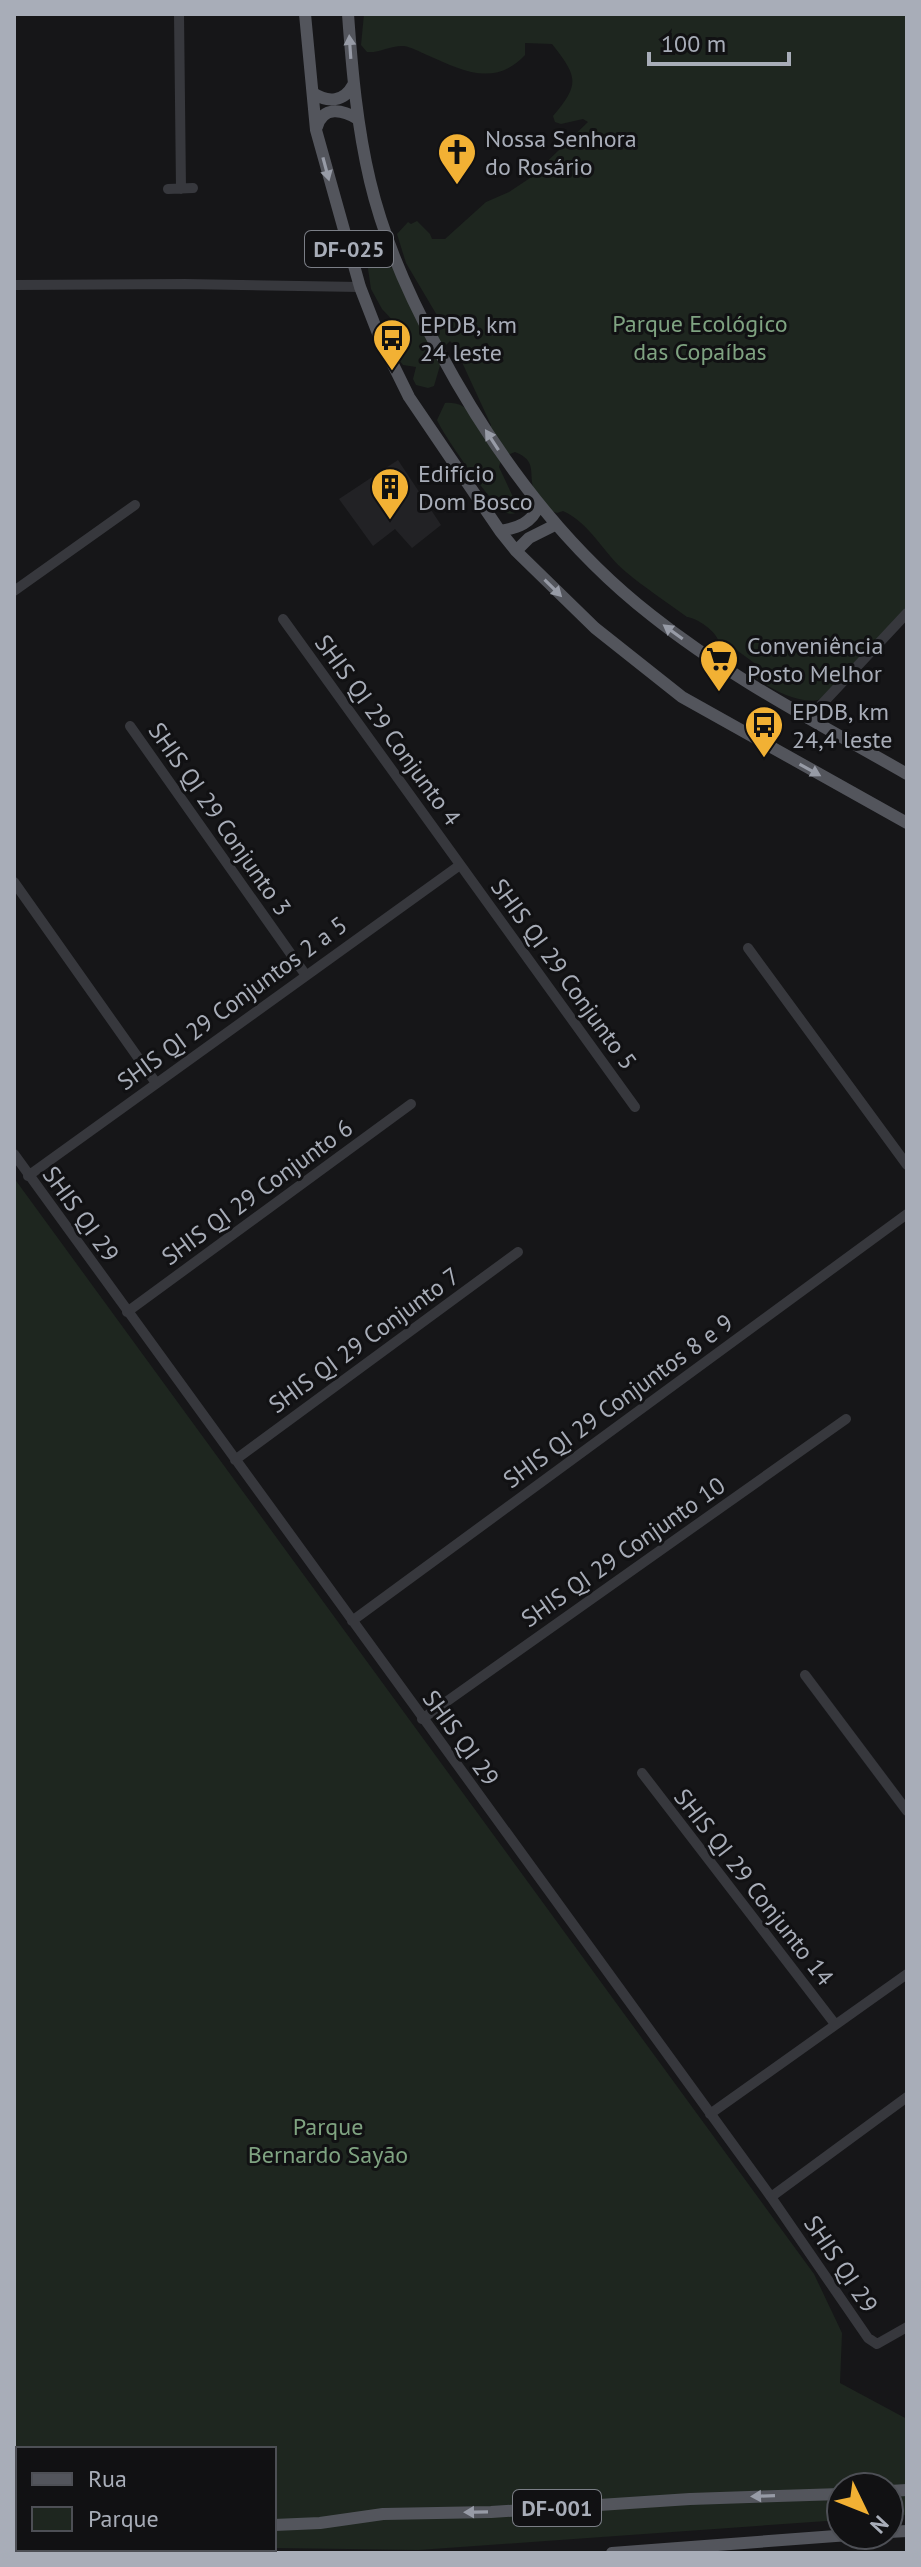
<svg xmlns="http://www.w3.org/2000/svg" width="921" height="2567" font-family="'PT Sans',sans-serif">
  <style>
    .built { fill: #222225 }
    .green { fill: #1e261f }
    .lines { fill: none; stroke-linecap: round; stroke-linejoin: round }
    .minor { stroke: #37383d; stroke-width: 10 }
    .major { stroke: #53555c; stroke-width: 12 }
    .oneway { fill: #979ba6 }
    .labels { text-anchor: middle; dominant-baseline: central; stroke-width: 6; stroke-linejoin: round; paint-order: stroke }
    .shield { fill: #111113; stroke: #7b7e86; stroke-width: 2 }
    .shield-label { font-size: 22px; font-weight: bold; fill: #a8adb8 }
    .poi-label { font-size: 24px; fill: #a8adb8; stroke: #111113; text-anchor: start }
    .park-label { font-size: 24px; fill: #7fa381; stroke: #111113 }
    .street-label { font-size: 24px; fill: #a8adb8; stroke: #111113 }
  </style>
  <rect width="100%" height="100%" fill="#161618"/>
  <path class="built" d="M 398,460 L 441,525 L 412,548 L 395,529 L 373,546 L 339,499 Z"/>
  <path class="green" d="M 364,14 L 907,14 L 907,609 L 821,699 C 802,706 768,688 753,676 L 757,665 L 731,646 L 730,648 L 719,642 C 716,631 697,618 687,617 C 667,602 645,588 626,572 C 603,553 591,524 563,511 L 557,513 L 543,508 C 540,503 536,496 534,490 C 528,473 538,461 515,452 C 507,455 501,458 499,467 L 520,512 C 514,513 512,515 507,513 C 493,507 444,436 437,420 L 445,403 C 467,401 476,418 489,433 L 491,425 L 454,345 L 450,341 L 446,345 L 434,386 L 428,388 L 416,385 L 413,379 L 416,367 L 403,365 L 393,353 L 399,331 L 397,325 L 382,309 L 371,289 L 367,262 L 398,269 L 431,334 L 437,333 L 439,327 L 438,317 L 406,263 L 397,234 L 408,222 L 411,224 L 417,221 L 430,234 L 432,239 L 445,239 L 486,202 L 509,192 L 530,178 L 588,122 L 583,119 L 561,124 L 555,122 L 553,116 C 580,84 578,77 552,44 L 525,43 L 525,55 C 494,88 461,70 427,55 C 420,52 411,47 404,46 C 391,45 380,53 367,52 L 361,45 Z
    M 14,1178 L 814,2274 L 842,2333 L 840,2383 L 907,2419 L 907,2515 L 889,2516 L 889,2487 L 841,2487 L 841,2520 L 419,2550 L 274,2548 L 274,2449 L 18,2449 L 18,2533 L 14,2531 Z"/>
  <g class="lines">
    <path class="minor" d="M 179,14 L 181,189
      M 168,189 L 193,188
      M 14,285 L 185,284 L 360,287
      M 14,591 L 135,505
      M 283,619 L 635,1107
      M 808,719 L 907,613
      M 130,726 L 305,974
      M 14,882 L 156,1083
      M 748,948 L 907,1165
      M 14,1154 L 771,2197 L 868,2338 L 877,2344 L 907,2327
      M 28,1176 L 460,865
      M 127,1312 L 411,1104
      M 235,1460 L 518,1252
      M 352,1621 L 907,1214
      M 805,1675 L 907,1811
      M 422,1719 L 846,1419
      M 642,1773 L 835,2024
      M 710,2114 L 907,1974
      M 771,2197 L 907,2097"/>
    <path class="major" d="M 305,14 L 316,130 L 360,287 L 379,336 L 409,397 L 500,531 L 516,551 L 595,628 L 682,697 L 907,823
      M 348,14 C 352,70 357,126 370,181 C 384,240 409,296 438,349 C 492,450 560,544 651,615 C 730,678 820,724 907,774
      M 313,93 C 328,103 344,102 353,85
      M 317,127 C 323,105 343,110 358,119
      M 500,531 C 518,528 532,523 539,505
      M 516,551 L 529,538 L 555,525
      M 889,2491 L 907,2490
      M 14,2517 L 18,2518
      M 274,2525 L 320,2523 L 383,2514 L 491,2512 L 690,2499 L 841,2494
      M 889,2532 L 907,2531
      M 612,2553 L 849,2535"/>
  </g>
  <defs><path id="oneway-solid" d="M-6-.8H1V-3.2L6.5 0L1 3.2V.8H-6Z" transform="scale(2)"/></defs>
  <g class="oneway">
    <use href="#oneway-solid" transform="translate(350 47) rotate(-94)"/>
    <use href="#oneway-solid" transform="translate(326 169) rotate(75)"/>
    <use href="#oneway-solid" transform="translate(492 440) rotate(-123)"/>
    <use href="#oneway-solid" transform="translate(553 588) rotate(45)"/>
    <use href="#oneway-solid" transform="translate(673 632) rotate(-144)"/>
    <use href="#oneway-solid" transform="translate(810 770) rotate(29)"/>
    <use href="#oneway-solid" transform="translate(763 2496) rotate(178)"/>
    <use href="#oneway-solid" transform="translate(476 2512) rotate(179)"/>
  </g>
  <defs>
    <g id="church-pin" transform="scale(2)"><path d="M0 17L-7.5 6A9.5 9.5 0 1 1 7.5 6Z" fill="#f2b134" stroke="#111113"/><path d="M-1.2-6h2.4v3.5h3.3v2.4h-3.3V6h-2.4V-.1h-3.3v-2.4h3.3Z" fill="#111"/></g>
    <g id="bus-pin" transform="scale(2)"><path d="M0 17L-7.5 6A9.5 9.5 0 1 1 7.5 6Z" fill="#f2b134" stroke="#111113"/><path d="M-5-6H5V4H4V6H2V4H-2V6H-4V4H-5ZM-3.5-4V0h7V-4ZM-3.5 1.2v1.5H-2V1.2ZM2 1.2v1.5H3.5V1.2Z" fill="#111"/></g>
    <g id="building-pin" transform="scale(2)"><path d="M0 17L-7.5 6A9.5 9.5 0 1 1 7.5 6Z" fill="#f2b134" stroke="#111113"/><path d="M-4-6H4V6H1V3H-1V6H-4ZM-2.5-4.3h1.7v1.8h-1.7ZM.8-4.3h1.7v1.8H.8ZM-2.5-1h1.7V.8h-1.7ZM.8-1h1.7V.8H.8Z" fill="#111"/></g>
    <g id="supermarket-pin" transform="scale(2)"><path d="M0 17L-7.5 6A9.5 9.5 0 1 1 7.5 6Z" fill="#f2b134" stroke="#111113"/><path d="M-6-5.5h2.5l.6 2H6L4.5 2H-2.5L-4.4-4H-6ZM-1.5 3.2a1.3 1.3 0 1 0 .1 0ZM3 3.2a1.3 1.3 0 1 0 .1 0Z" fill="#111"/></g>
  </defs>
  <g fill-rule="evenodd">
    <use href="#church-pin" x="457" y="152"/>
    <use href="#bus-pin" x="392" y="338"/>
    <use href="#building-pin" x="390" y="487"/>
    <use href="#supermarket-pin" x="719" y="659"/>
    <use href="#bus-pin" x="764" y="725"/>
  </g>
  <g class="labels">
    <g class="shield">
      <rect x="305" y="231" width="88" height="36" rx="6"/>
      <rect x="513" y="2490" width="88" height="36" rx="6"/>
    </g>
    <g class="shield-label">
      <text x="349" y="249">DF-025</text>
      <text x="557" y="2508">DF-001</text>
    </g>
    <g class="poi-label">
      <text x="485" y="138">Nossa Senhora<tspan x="485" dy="28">do Rosário</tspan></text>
      <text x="420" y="324">EPDB, km<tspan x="420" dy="28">24 leste</tspan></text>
      <text x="418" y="473">Edifício<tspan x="418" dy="28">Dom Bosco</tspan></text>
      <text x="747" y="645">Conveniência<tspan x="747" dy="28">Posto Melhor</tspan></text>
      <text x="792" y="711">EPDB, km<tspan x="792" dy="28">24,4 leste</tspan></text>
    </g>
    <g class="park-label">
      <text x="700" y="323">Parque Ecológico<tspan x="700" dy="28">das Copaíbas</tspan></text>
      <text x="328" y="2126">Parque<tspan x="328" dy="28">Bernardo Sayão</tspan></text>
    </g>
    <g class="street-label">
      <text transform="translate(388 730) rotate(54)">SHIS QI 29 Conjunto 4</text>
      <text transform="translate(220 819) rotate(55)">SHIS QI 29 Conjunto 3</text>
      <text transform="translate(564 974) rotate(54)">SHIS QI 29 Conjunto 5</text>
      <text transform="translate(232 1003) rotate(-36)">SHIS QI 29 Conjuntos 2 a 5</text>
      <text transform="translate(257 1192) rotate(-36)">SHIS QI 29 Conjunto 6</text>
      <text transform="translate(81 1214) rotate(54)">SHIS QI 29</text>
      <text transform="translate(364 1340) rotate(-36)">SHIS QI 29 Conjunto 7</text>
      <text transform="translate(618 1401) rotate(-36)">SHIS QI 29 Conjuntos 8 e 9</text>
      <text transform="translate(623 1552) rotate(-35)">SHIS QI 29 Conjunto 10</text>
      <text transform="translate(461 1738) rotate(54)">SHIS QI 29</text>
      <text transform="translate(754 1887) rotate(52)">SHIS QI 29 Conjunto 14</text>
      <text transform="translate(841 2264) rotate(56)">SHIS QI 29</text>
    </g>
  </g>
  <rect width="921" height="2567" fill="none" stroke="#a8adb8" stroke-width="32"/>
  <rect x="16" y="2447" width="260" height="104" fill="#111113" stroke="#4d4f55" stroke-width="2"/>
  <rect x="32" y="2473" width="40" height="12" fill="#53555c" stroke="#4d4f55" stroke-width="2"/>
  <text x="88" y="2487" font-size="24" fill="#a8adb8">Rua</text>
  <rect x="32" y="2507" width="40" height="24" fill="#1e261f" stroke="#4d4f55" stroke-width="2"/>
  <text x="88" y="2527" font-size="24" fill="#a8adb8">Parque</text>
  <g transform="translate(865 2511) rotate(133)"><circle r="38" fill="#111113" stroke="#4d4f55" stroke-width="2"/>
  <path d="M0-6L14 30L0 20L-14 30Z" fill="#f2b134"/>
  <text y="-12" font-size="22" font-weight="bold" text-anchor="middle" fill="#a8adb8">N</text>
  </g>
  <path d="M649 52v12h140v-12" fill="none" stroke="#a8adb8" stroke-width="4"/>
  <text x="661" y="52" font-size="24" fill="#a8adb8" stroke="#111113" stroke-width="6" paint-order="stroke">100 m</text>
</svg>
